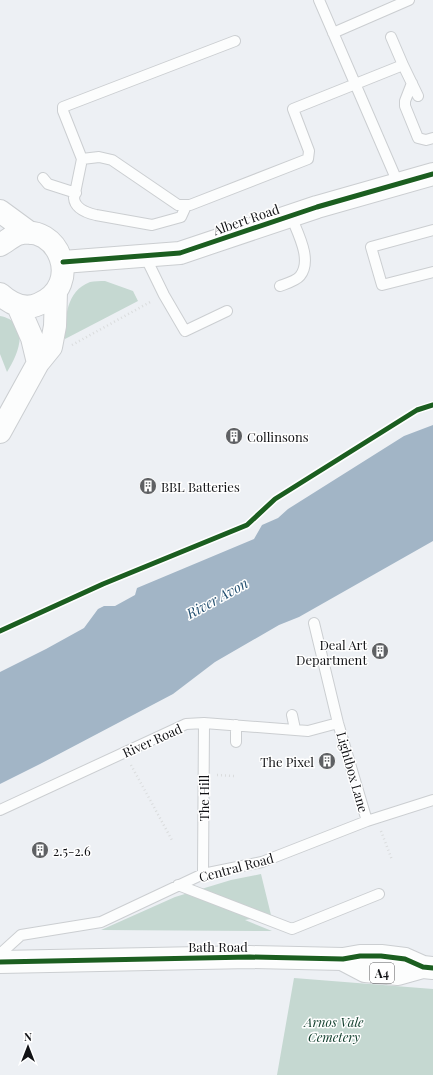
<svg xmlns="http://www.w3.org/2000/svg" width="433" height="1075" font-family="'Playfair Display',serif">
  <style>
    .green { fill: #c5d8d1 }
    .water { fill: #a2b5c6 }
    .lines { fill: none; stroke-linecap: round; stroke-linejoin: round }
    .service-casing { stroke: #cbced1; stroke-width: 12 }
    .tertiary-casing { stroke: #cbced1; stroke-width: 24 }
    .trunk-casing { stroke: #cbced1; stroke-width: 24 }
    .path { stroke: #dadcdd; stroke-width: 2.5; stroke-dasharray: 1 3; stroke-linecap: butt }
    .service { stroke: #fcfdfd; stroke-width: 10 }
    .tertiary { stroke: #fcfdfd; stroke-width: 22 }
    .trunk { stroke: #fcfdfd; stroke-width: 22 }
    .cycleway-casing { stroke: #fff; stroke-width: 8 }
    .cycleway { stroke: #1b5e20; stroke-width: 5 }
    .labels { text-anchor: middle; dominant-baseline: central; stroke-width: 3; stroke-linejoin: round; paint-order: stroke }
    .shield { fill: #fff; stroke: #58595b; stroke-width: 1 }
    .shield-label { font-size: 12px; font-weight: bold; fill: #111215 }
    .street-label { font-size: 13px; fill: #111215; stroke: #fff }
    .poi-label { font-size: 13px; fill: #111215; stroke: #fff; text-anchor: start }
    .park-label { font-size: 13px; font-style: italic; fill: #103e2c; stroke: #fff }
    .water-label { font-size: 14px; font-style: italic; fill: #255171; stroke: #fff }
  </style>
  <rect width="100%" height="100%" fill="#edf0f4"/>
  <path class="green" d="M 105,281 L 133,291 L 138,301 L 65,339 C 65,318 66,291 90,282 C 94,281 100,281 105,281 Z
    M 0,316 C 32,322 18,355 7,372 L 0,354 Z
    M 261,874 L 271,915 L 245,920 L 272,931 L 101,930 L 175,897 L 231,880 Z
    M 294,978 L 433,989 L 433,1075 L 277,1075 Z"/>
  <path class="water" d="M 433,425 L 433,541 L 299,617 L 279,625 L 215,662 L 173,694 L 40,764 L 0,784 L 0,672 L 46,649 L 84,628 L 98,609 L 104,606 L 115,606 L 135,595 L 137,588 L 254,539 L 262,525 L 278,518 L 288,509 L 404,436 Z"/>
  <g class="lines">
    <g class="service-casing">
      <path id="service" d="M 319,0 L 398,183
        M 333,33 L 409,0
        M 391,37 L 403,65
        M 412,83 L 405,101 L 405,106 L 418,138 L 426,140 L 433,138
        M 82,159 L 99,157 L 112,160 L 178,205 L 190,205 L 308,159 L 309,151 L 293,109 L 403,65 L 418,96
        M 43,178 L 48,184 L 76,193
        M 186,206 L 181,217 L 152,225 L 96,215 C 87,213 75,209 74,198 L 82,159 L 63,111 L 63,107 L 235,41
        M 433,230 L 371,247 L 382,285 L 433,272
        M 145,256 L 164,295 L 185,331 L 227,311
        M 280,286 C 285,284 296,281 300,276 C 313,260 297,232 291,216
        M 314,623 L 338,723 L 367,821
        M 292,715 L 295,729
        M 236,725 L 236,742
        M 0,810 L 186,724 L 204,723 L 308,731 L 338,723
        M 203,874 L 204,723
        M 178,885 L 292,929 L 379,894
        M 0,954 L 21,935 L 101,922 L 203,874 L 262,862 L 367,821 L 433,800"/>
    </g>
    <g class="tertiary-casing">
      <path id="tertiary" d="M 0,211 L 30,233
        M 0,245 C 6,242 12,236 18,234 C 58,222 84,285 39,304 C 24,311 11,304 0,294
        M 63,262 L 180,253 L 317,207 L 433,174
        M 18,306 L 32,338 L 38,363
        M 0,432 L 38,363 L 51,347 L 55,326 L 56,292"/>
    </g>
    <g class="trunk-casing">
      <path id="trunk" d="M 344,960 L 365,971 L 398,974 L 423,967
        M 0,962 L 250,957 L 343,959 L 360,956 L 381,956 L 405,959 L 423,967 L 433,968"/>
    </g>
    <path class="path" d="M 72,345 L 152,301
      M 131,765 L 173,842
      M 217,775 L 235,776
      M 381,831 L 392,860"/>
    <use href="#service" class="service"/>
    <use href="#tertiary" class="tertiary"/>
    <use href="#trunk" class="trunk"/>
    <g class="cycleway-casing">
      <path id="cycleway" d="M 63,262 L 180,253 L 317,207 L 433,174
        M 0,631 L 103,584 L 247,525 L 275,499 L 417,410 L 433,405
        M 0,962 L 250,957 L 343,959 L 360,956 L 381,956 L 405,959 L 423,967 L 433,968"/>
    </g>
    <use href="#cycleway" class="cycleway"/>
  </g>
  <defs>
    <g id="building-disc" transform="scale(0.9)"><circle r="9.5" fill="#5e6063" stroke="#fff"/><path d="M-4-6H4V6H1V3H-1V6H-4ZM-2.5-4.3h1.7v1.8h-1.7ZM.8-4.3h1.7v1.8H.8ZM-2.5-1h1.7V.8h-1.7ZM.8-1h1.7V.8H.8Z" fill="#fff"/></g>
  </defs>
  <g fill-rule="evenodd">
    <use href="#building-disc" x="234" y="436"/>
    <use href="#building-disc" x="148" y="486"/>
    <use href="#building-disc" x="380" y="651"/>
    <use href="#building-disc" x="327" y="761"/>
    <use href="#building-disc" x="40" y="850"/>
  </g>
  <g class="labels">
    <rect class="shield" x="370" y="963" width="24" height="20" rx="3"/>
    <g class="shield-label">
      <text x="382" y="973">A4</text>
    </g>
    <g class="street-label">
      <text transform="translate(246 219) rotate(-19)">Albert Road</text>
      <text transform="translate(152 740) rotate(-24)">River Road</text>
      <text transform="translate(353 772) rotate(74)">Lightbox Lane</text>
      <text transform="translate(203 798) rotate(-90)">The Hill</text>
      <text transform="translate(236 867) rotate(-15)">Central Road</text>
      <text x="218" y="946">Bath Road</text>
    </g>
    <g class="poi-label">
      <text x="247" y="436">Collinsons</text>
      <text x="161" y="486">BBL Batteries</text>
      <text x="367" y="644" text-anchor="end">Deal Art<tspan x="367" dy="15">Department</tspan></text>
      <text x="314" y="761" text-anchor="end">The Pixel</text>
      <text x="53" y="850">2.5-2.6</text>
    </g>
    <g class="park-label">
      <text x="334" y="1021">Arnos Vale<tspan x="334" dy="15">Cemetery</tspan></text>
    </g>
    <g class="water-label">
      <text transform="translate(217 598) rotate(-29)">River Avon</text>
    </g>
  </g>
  <g transform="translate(28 1047)" stroke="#ffffff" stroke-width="3" paint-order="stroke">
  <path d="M0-3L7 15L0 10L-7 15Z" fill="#111215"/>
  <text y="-6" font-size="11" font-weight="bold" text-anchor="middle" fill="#111215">N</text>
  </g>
</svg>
